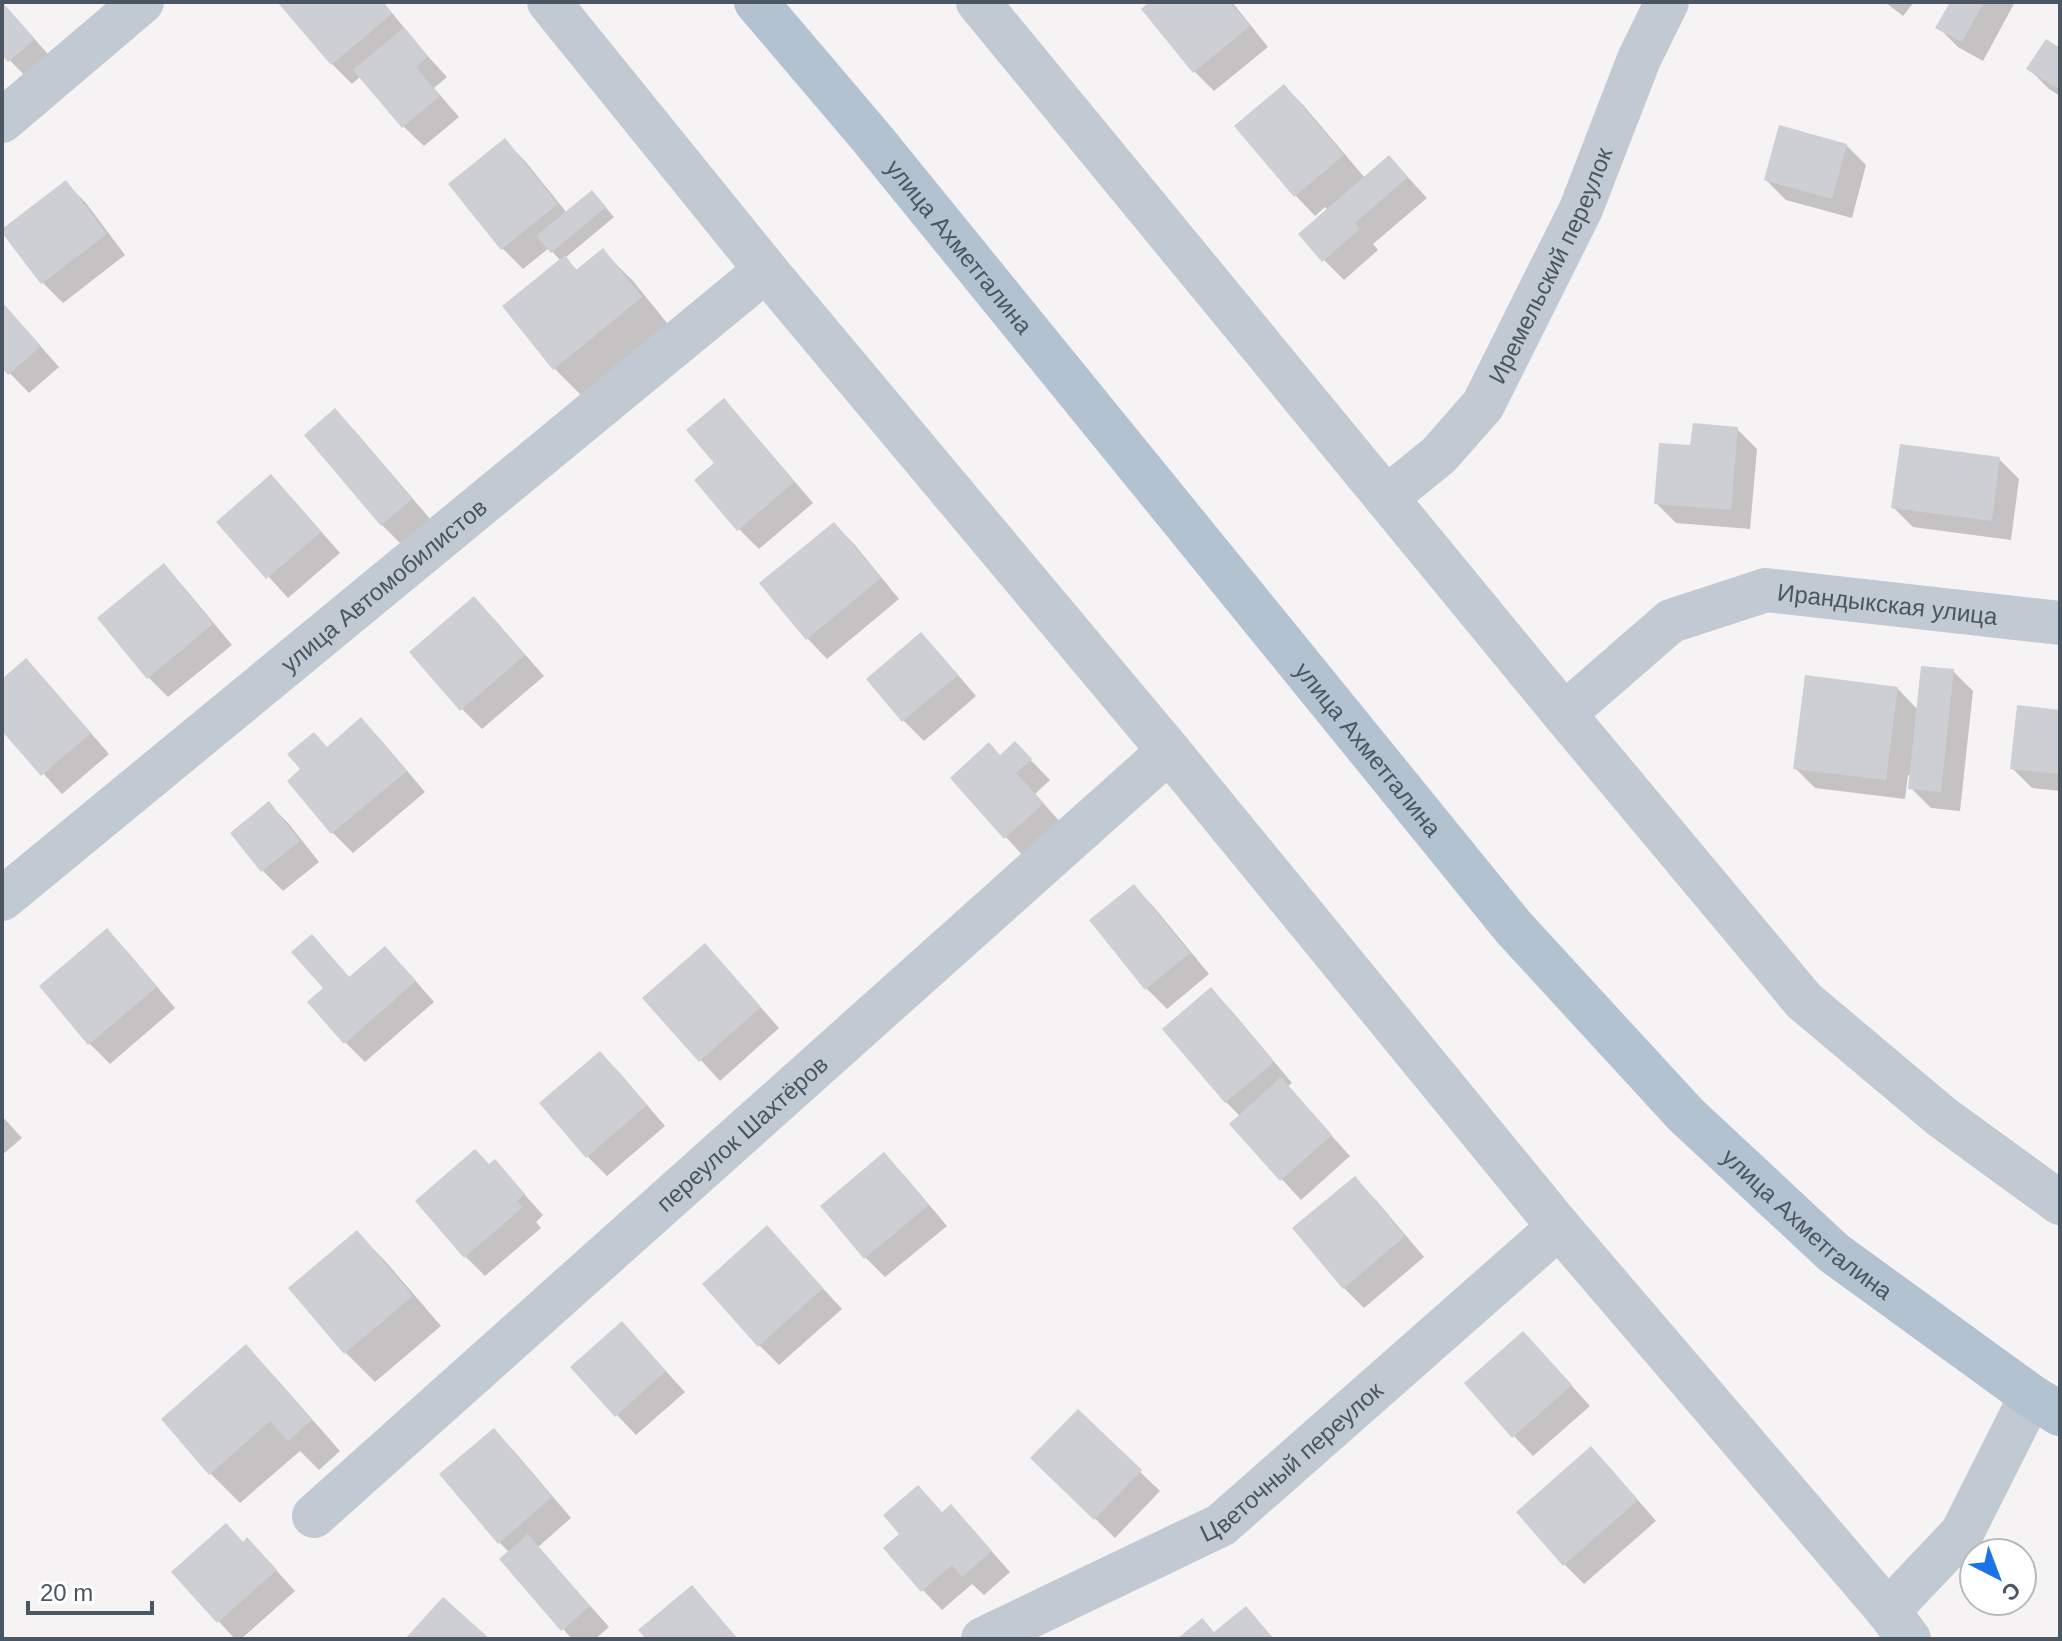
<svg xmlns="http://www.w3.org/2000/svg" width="2062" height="1641" font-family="Arial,sans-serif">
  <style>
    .shadow { fill: #0003 }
    .building { fill: #cdcfd5 }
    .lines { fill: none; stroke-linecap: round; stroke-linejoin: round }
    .minor { stroke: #c1cad2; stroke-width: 44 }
    .major { stroke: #b3c2d1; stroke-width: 44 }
    .labels { text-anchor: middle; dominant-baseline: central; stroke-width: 8; stroke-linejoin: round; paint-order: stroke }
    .street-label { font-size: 24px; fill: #4a5661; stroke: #fff }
  </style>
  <rect width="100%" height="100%" fill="#f5f3f3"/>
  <path class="shadow" d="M 2,2 L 53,60 L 29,80 L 2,52 Z
    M 284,2 L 383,2 L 410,35 L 409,36 L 447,77 L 434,88 L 459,117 L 424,146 L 404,127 L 361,76 L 352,84 L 332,64 L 282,4 Z
    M 1153,2 L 1167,2 L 1171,6 L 1176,2 L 1232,2 L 1268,47 L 1214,91 L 1194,71 Z
    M 1885,2 L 1914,2 L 1903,16 Z
    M 1952,2 L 2015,2 L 1983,61 L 1958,47 L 1938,27 Z
    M 2060,50 L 2060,96 L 2049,89 L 2029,69 Z
    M 1284,86 L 1304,106 L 1365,178 L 1389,157 L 1427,198 L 1373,244 L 1378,250 L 1344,280 L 1324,260 L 1328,210 L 1325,207 L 1315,216 L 1296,196 L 1237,126 Z
    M 505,141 L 525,161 L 567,213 L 601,202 L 614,217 L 565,258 L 578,271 L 603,251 L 633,281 L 671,328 L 584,398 L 554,368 L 561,261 L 549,248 L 523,269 L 503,249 L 451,184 Z
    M 1846,145 L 1866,165 L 1852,218 L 1786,200 L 1766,180 Z
    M 66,183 L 86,203 L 125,255 L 63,303 L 43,283 L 3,231 Z
    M 2,303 L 59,367 L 29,393 L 2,365 Z
    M 724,401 L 743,421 L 813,503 L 759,549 L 739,529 L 717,463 Z
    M 335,411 L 355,431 L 431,520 L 402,545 L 382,525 L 306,436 Z
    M 1737,429 L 1757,449 L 1750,529 L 1676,523 L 1656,503 L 1692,447 Z
    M 1999,459 L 2019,479 L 2011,540 L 1913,527 L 1893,507 Z
    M 291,497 L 340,553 L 288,598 L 219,522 Z
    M 834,524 L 854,544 L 899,599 L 827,659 L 808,639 L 762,583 Z
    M 164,566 L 183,586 L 232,645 L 168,697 L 148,677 Z
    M 474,599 L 494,619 L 544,676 L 482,729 L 462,709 Z
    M 921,634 L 940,654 L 976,696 L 924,741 L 904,721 L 868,680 Z
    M 26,661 L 46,681 L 109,754 L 62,794 L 2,728 L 2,682 Z
    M 1953,671 L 1973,691 L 1960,811 L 1931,808 L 1911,788 L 1912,775 L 1908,775 L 1905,799 L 1815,788 L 1795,768 L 1897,688 L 1919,711 Z
    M 2060,712 L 2060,791 L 2032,788 L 2012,768 Z
    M 361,720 L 381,740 L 425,792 L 353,853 L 333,833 L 290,781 Z
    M 1015,744 L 1050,780 L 1035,794 L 1062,824 L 1025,858 L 952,778 L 1001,757 Z
    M 269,804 L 289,824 L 319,862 L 283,891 L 263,871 L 233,833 Z
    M 1134,887 L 1153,906 L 1209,974 L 1167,1009 L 1147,989 L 1092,921 Z
    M 107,931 L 127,951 L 175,1008 L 110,1064 L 90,1044 L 41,987 Z
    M 312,936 L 351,979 L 405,969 L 434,1002 L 365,1062 L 345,1042 L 325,989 Z
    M 724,966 L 779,1028 L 720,1081 L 645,999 Z
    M 1211,990 L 1231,1010 L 1292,1083 L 1287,1087 L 1350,1156 L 1301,1200 L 1231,1124 L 1240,1116 L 1226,1102 Z
    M 600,1054 L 620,1073 L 665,1126 L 607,1176 L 587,1156 Z
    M 2,1116 L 22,1138 L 2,1155 Z
    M 884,1155 L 904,1175 L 947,1226 L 885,1277 L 865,1257 Z
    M 495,1162 L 543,1215 L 536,1222 L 541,1228 L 485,1276 L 466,1257 L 490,1166 Z
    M 1355,1179 L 1375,1199 L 1424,1257 L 1364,1308 L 1344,1288 Z
    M 767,1228 L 842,1309 L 779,1365 L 759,1345 Z
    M 357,1232 L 386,1262 L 441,1326 L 375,1382 L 346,1353 Z
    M 641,1344 L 685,1392 L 636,1435 L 617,1415 Z
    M 246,1347 L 275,1377 L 340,1451 L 319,1470 L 300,1451 L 240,1503 L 210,1473 Z
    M 1543,1354 L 1590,1406 L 1533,1456 L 1514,1436 Z
    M 1078,1412 L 1160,1491 L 1115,1538 L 1033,1458 Z
    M 494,1431 L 514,1451 L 571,1518 L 538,1547 L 609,1627 L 595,1639 L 572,1639 L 502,1560 L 510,1553 L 499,1542 Z
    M 1611,1469 L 1656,1521 L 1584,1584 L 1564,1564 Z
    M 943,1514 L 970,1527 L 1010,1572 L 984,1595 L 972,1584 L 942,1610 L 923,1590 Z
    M 267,1560 L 295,1591 L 241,1639 L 235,1639 L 173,1572 Z"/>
  <path class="building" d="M 2,2 L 35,39 L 8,62 L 2,55 Z
    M 281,2 L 382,2 L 392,14 L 331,65 L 279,4 Z
    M 1149,2 L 1168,2 L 1170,4 L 1173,2 L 1230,2 L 1250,26 L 1193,73 L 1141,9 Z
    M 1950,2 L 1984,2 L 1962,42 L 1935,28 Z
    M 404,27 L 428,56 L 416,67 L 440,96 L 402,128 L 353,70 Z
    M 2046,39 L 2060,48 L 2060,90 L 2026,69 Z
    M 1284,84 L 1344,155 L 1294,197 L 1234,126 Z
    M 1779,125 L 1847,144 L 1832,199 L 1764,180 Z
    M 505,138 L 558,204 L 501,250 L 448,184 Z
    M 1389,155 L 1408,177 L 1355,223 L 1360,229 L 1322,262 L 1298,234 Z
    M 66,180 L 107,234 L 41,284 L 2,233 L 2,229 Z
    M 592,190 L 606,207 L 551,253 L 536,236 Z
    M 603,248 L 642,297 L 553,370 L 502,306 L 565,255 L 576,270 Z
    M 2,302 L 41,346 L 8,375 L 2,368 Z
    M 724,398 L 794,482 L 737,531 L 694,480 L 714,463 L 686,430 Z
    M 335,408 L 412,499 L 381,526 L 304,435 Z
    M 1693,423 L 1738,427 L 1731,510 L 1654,504 L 1659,443 L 1690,445 Z
    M 1900,444 L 2000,457 L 1992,521 L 1891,508 Z
    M 271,474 L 321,532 L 266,579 L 216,522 Z
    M 834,522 L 881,578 L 806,640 L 759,583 Z
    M 164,563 L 213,624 L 147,679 L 97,618 Z
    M 474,596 L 525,655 L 460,711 L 409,652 Z
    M 921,632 L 958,675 L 902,722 L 866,679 Z
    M 26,658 L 91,733 L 41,776 L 2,731 L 2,679 Z
    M 1921,666 L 1954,669 L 1941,792 L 1908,789 Z
    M 1805,675 L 1898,687 L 1886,780 L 1793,769 Z
    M 2017,705 L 2060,710 L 2060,774 L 2010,769 Z
    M 361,717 L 407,771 L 331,834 L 287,781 L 300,769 L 287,754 L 314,732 L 327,747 Z
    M 1015,741 L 1032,759 L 1016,773 L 1044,803 L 1004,839 L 950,778 L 989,742 L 1000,755 Z
    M 269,801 L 300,841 L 261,872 L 230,833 Z
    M 1134,884 L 1190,953 L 1145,990 L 1089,920 Z
    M 107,928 L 157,987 L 88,1045 L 39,986 Z
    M 312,934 L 349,977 L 385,946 L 416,981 L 344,1044 L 307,1002 L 323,988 L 291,952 Z
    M 705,943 L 761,1007 L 699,1062 L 642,998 Z
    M 1211,987 L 1274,1062 L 1225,1103 L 1162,1029 Z
    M 600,1051 L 647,1105 L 586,1158 L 539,1103 Z
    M 1281,1077 L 1332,1135 L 1280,1181 L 1229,1124 Z
    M 475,1149 L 489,1164 L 495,1159 L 525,1194 L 517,1201 L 523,1207 L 464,1258 L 415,1201 Z
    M 884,1152 L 929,1205 L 864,1259 L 820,1206 Z
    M 1355,1176 L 1405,1236 L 1343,1289 L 1292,1228 Z
    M 767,1225 L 823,1288 L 758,1347 L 702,1284 Z
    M 357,1230 L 413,1296 L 344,1354 L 288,1288 Z
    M 622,1321 L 666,1371 L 615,1417 L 570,1367 Z
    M 1523,1331 L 1572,1385 L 1512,1438 L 1464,1383 Z
    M 246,1344 L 312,1420 L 288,1441 L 270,1421 L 209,1475 L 161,1419 Z
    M 1078,1409 L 1142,1470 L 1094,1520 L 1030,1458 Z
    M 494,1428 L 552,1497 L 498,1544 L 439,1474 Z
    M 1591,1446 L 1638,1500 L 1563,1566 L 1516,1512 Z
    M 918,1485 L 942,1512 L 951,1504 L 992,1551 L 962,1577 L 952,1565 L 921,1592 L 883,1548 L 899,1534 L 883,1515 Z
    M 226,1523 L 243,1542 L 247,1537 L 277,1570 L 217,1623 L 171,1572 Z
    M 528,1534 L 590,1606 L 561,1631 L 499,1559 Z
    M 692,1585 L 738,1639 L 646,1639 L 638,1630 Z
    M 443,1597 L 490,1639 L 405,1639 Z
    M 1246,1606 L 1274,1639 L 1177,1639 L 1202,1618 L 1214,1632 Z"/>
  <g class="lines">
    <g class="minor">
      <path d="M 549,2 L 766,270 L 1169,751 L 1559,1227 L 1888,1611 L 1909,1639"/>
      <path d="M 978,2 L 1564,714 L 1804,1001 L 1942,1117 L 2060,1203"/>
      <path d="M 2,121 L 142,2"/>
      <path id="s1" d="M 1386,498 L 1439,455 L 1483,405 L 1581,209 L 1639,59 L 1667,2"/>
      <path id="s2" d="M 1564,714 L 1671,621 L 1766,590 L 2060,623"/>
      <path id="s3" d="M 2,899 L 766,270"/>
      <path id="s4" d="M 314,1516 L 1169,751"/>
      <path d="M 1888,1611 L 1962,1533 L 2031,1396"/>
      <path id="s5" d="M 983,1639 L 1221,1525 L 1559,1227"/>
    </g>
    <path class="major" id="s6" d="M 756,2 L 870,136 L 1514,928 L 1686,1115 L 1834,1253 L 2031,1396 L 2060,1414"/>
  </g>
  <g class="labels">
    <g class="street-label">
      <text stroke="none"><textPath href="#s6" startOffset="318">улица Ахметгалина</textPath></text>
      <text stroke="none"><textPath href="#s1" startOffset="290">Иремельский переулок</textPath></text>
      <text stroke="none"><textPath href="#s3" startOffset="494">улица Автомобилистов</textPath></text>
      <text stroke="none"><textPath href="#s2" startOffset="364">Ирандыкская улица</textPath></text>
      <text stroke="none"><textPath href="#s6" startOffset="966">улица Ахметгалина</textPath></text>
      <text stroke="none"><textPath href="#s4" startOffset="574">переулок Шахтёров</textPath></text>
      <text stroke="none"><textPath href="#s6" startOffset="1614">улица Ахметгалина</textPath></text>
      <text stroke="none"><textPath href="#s5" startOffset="358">Цветочный переулок</textPath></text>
    </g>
  </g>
  <rect width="2062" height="1641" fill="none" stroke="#4a5661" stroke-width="8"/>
  <g transform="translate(1998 1577) rotate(138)"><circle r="38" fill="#ffffff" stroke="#b7bbc0" stroke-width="2"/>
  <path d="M0-6L14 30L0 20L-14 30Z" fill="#1a73e8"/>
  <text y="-12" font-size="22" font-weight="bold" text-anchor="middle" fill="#4a5661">С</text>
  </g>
  <path d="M28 1601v12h124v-12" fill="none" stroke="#4a5661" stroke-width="4"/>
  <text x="40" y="1601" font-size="24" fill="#4a5661" stroke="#ffffff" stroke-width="6" paint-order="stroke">20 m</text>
</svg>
